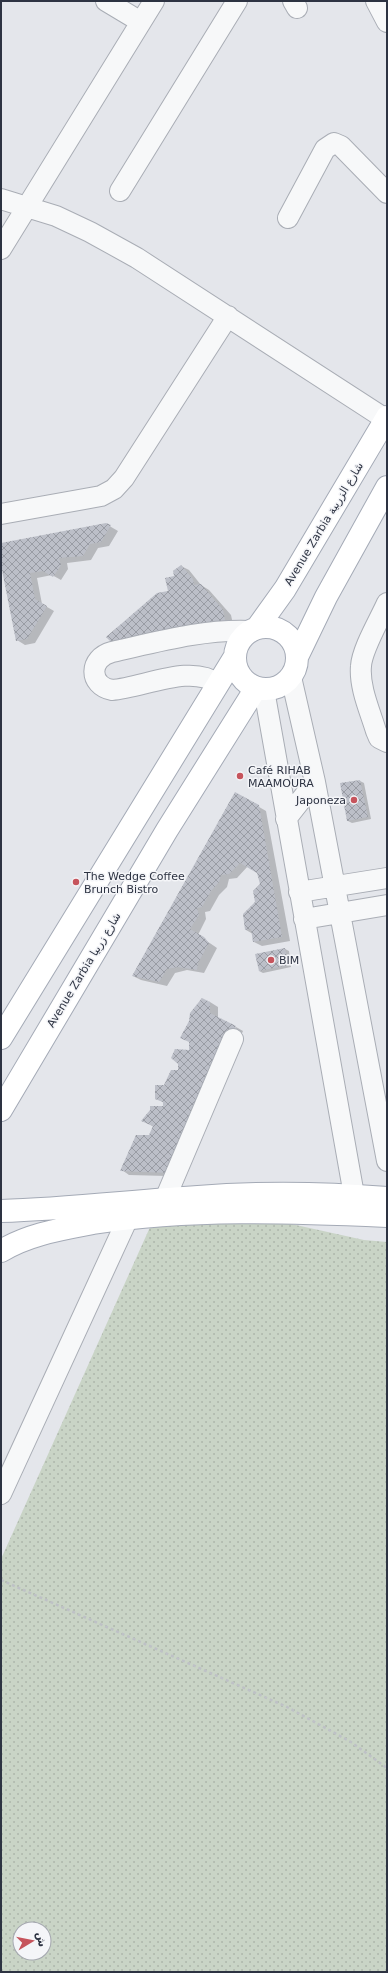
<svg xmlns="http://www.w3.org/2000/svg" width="388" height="1973" font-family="'DejaVu Sans','Noto Naskh Arabic',sans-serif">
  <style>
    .green { fill: url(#green-dots); fill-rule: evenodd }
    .shadow { fill: #0003 }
    .building { fill: url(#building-cross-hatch) }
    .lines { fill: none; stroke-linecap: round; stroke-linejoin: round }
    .minor-casing { stroke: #a9adb5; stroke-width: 22 }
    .major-casing { stroke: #a4aab6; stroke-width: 24 }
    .path { stroke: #bec1c6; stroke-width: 2.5; stroke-dasharray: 3 3; stroke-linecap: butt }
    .minor { stroke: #f7f8f9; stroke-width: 20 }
    .major { stroke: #fff; stroke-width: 22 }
    .poi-dot { fill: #c6545c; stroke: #f4f5f8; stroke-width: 1.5 }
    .labels { text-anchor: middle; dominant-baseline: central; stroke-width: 3; stroke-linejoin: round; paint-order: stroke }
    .street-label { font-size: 11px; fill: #2d3342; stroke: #f4f5f8 }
    .poi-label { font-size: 11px; fill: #2d3342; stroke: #f4f5f8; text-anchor: start }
  </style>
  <defs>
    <pattern id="green-dots" width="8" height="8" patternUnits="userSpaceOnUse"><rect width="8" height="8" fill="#c9d4c6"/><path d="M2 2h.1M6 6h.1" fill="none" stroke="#adb6ab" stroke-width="1.8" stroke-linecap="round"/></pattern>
    <pattern id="building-cross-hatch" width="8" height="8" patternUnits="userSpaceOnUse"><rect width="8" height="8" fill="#bcbfc8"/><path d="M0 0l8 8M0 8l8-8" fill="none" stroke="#999ca4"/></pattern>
  </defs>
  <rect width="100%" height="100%" fill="#e4e6eb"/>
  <path class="green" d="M 164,1196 L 364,1240 L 387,1242 L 387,1972 L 1,1972 L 1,1559 ZM 20,1929 L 44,1929 L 44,1953 L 20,1953 Z"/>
  <path class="shadow" d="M 106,524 L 118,531 L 109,546 L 98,548 L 91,560 L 67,563 L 68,569 L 61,580 L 52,575 L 37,578 L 42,604 L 54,611 L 35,643 L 25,645 L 17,640 L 1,560 L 1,544 Z
    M 181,566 L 189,570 L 201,585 L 209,590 L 231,615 L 234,629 L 169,592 Z
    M 360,781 L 364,783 L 371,819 L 352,823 L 348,821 Z
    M 235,793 L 266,811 L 290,941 L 262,946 L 254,942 L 253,934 L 246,930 L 261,884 L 258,872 L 248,866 L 237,878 L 229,879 L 227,887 L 219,895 L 210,911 L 205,912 L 206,919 L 198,935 L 217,948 L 204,973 L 187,970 L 175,973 L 167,986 L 141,980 L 133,976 Z
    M 285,949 L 289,951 L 291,967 L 263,973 L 259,971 Z
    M 210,1002 L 218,1007 L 218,1018 L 167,1176 L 129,1175 L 122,1170 L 150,1136 L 154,1127 L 143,1121 L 164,1107 L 164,1103 L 156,1098 L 179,1071 L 190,1051 Z
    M 236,1027 L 243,1031 L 178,1177 L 169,1176 Z"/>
  <path class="building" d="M 106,523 L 111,525 L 101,542 L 90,544 L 83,556 L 59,558 L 61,565 L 53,577 L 43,571 L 30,573 L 35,599 L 47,606 L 27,639 L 16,641 L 1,565 L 1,543 Z
    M 181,565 L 193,579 L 194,585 L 201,584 L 223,610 L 226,625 L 114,645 L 106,637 L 157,593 L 168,591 L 165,578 L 174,576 L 173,571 Z
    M 360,780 L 368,817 L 347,821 L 340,783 Z
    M 235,792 L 259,805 L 282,937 L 253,942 L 251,929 L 245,930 L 243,914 L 255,902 L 253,891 L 260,884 L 257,873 L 240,863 L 229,874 L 221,875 L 219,882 L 211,891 L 202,907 L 197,908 L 199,915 L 190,929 L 204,937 L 209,943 L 198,963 L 197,970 L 178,967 L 167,969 L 159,982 L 132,976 Z
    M 285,948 L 288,965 L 259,971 L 255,954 Z
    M 202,998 L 210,1002 L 210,1013 L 236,1026 L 170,1173 L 120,1171 L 136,1135 L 149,1135 L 153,1126 L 141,1121 L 150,1110 L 150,1106 L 163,1106 L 163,1102 L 155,1099 L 155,1085 L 164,1085 L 171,1070 L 178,1070 L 178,1064 L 171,1058 L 175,1049 L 189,1050 L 189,1042 L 180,1038 L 189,1021 L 190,1013 Z"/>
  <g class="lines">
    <g class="minor-casing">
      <path id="minor" d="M 106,1 L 141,22
        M 293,1 L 297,8
        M 376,1 L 387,22
        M 120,191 L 237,1
        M 1,199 L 56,216 L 90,232 L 137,258 L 387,420
        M 288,218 L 325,149 L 334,143 L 341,146 L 387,193
        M 1,249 L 154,1
        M 1,514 L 101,496 L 114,489 L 124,478 L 228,316
        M 387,603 C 380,619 362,649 361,666 C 359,687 370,711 376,731 L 379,738 L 387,742
        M 291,677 L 315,782 L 387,1161
        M 218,684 C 191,663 143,688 112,690 C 88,685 89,658 112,652 C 157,642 203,629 250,631
        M 264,690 L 354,1195 L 355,1211
        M 286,819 L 315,782
        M 299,892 L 387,878
        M 304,919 L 387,905
        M 165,1199 L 233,1039
        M 1,1494 L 128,1218"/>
    </g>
    <g class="major-casing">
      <path id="major" d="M235 658a31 31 0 1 1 62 0a31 31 0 1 1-62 0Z
        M 257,628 L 285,589 L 387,417
        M 297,657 L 326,597 L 387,487
        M 1,1038 L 234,658
        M 1,1110 L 167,830 L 256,688
        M 1,1211 C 67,1209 133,1201 198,1197 C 261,1192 324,1193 387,1198
        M 1,1251 C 29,1234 62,1229 93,1223 C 190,1208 289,1212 387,1216"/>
    </g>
    <path class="path" d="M 1,1580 L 287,1707 L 351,1742 L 387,1768"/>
    <use href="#minor" class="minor"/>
    <use href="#major" class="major"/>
  </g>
  <g class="poi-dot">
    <circle cx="240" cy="776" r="4"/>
    <circle cx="354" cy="800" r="4"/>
    <circle cx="76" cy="882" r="4"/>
    <circle cx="271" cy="960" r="4"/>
  </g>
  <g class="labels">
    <g class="street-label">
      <text transform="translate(324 524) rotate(-59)">Avenue Zarbia شارع الزربية</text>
      <text transform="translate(84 970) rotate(-59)">Avenue Zarbia شارع زربيا</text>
    </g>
    <g class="poi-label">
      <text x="248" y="770">Café RIHAB<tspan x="248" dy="13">MAAMOURA</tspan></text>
      <text x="346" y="800" text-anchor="end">Japoneza</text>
      <text x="84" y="876">The Wedge Coffee<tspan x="84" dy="13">Brunch Bistro</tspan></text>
      <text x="279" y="960">BIM</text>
    </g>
  </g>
  <rect width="388" height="1973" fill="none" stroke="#2d3342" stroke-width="4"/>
  <g transform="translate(32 1941) rotate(80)"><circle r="19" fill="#f4f5f8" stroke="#a4a7af"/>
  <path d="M0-3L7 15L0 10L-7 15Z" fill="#c6545c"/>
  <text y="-6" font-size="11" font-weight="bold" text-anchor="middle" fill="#2d3342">ش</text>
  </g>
</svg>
